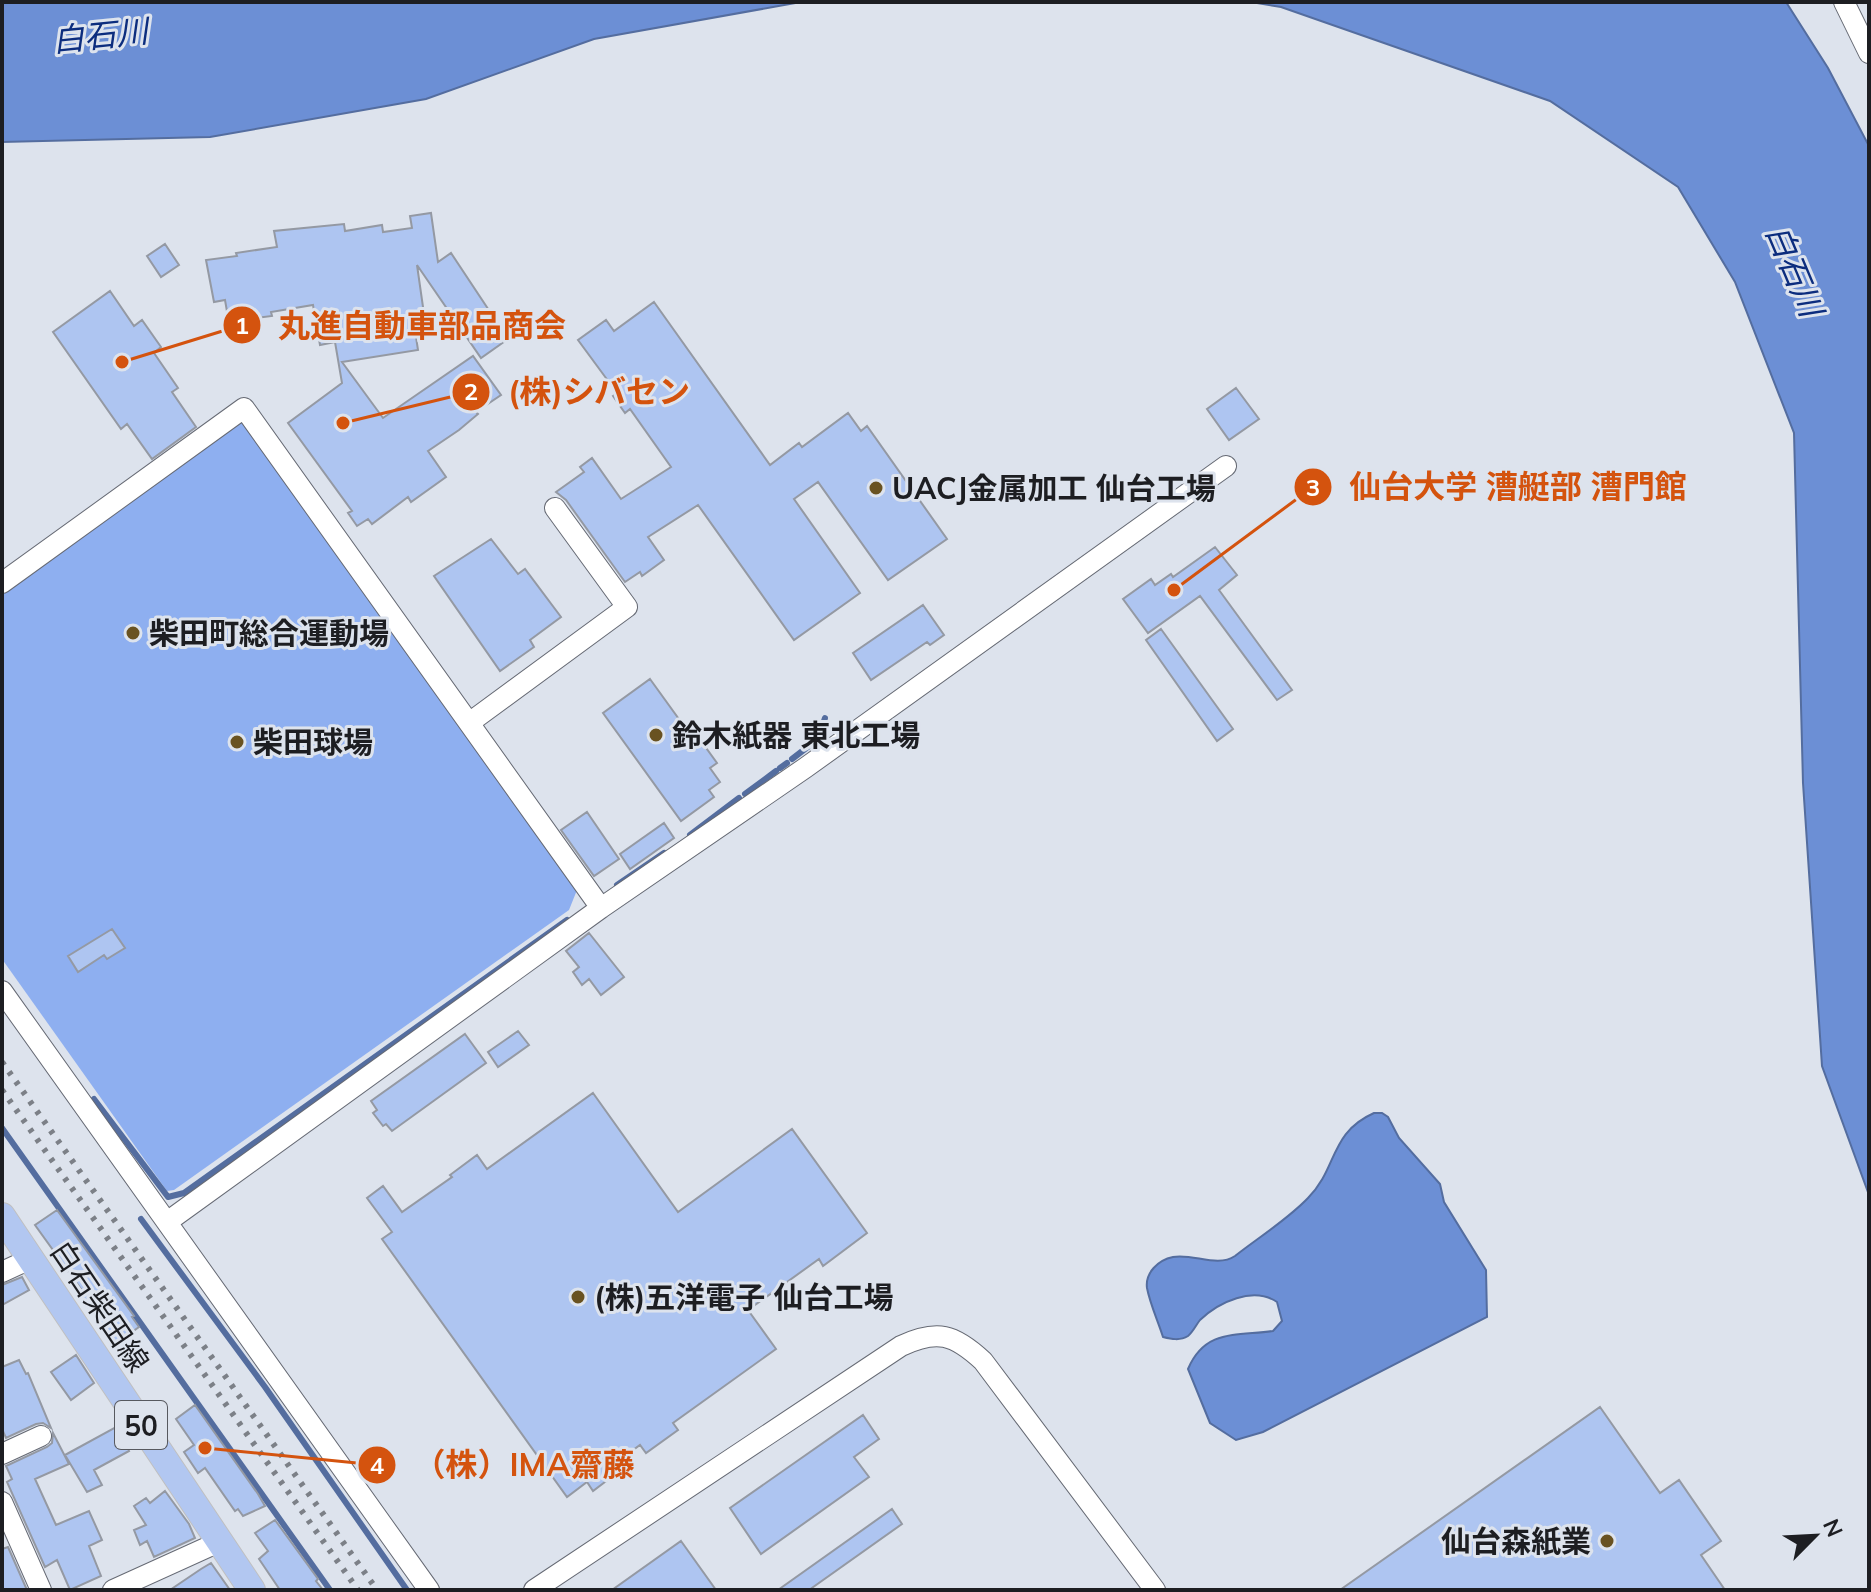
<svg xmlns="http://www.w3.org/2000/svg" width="1871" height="1592" font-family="Mulish,'Noto Sans JP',sans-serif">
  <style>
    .green { fill: #8eaff0 }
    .water { fill: #6c8fd5; stroke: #546d9f; stroke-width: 2 }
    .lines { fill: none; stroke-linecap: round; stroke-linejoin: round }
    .stream { stroke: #546d9f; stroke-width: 6 }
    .building { fill: #aec5f1; stroke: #9499a3; stroke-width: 2 }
    .minor-casing { stroke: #666a74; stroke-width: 22 }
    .major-casing { stroke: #c0c0c1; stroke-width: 28 }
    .minor { stroke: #fff; stroke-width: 20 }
    .major { stroke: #b2c7f1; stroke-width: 26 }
    .rail { stroke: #7c8087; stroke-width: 6; stroke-dasharray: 4 8; stroke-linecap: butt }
    .poi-dot { fill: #695221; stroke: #dde3ed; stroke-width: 3 }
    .labels { text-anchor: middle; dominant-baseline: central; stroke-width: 6; stroke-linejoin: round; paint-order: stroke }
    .shield { fill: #dde3ed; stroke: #57595f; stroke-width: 2 }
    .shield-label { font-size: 28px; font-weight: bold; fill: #1d1e22 }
    .poi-label { font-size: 30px; font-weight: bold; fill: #1d1e22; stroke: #dde3ed; text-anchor: start }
    .street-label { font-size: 30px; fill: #1d1e22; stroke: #dde3ed }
    .water-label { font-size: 32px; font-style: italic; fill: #0c2d7e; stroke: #dde3ed }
    .leader { fill: none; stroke: #d4530e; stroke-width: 3 }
    .callout-dot { fill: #d4530e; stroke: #dde3ed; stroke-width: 3 }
    .mark-label { font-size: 24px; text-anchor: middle; font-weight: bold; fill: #fff }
    .callout-label { font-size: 32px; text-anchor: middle; font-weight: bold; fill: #d4530e; stroke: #dde3ed; stroke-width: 6; stroke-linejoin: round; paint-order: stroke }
  </style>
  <rect width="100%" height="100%" fill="#dde3ed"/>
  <path class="green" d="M 244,419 L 577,890 L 569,910 L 174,1190 L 167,1191 L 2,959 L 2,595 Z"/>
  <path class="water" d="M 2,2 L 801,2 L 594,39 L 426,99 L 210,137 L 2,142 Z
    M 1251,2 L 1786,2 L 1828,68 L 1869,146 L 1869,1195 L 1822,1066 L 1803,783 L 1794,433 L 1735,282 L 1678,187 L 1550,101 L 1281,7 Z
    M 1374,1113 L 1382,1113 L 1388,1117 L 1399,1138 L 1440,1184 L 1444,1202 L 1486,1270 L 1487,1317 L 1263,1432 L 1236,1440 L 1210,1423 L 1188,1369 C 1205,1329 1236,1336 1273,1331 L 1282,1321 L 1277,1302 C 1253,1286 1219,1302 1200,1320 C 1196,1325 1193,1332 1188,1336 C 1180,1341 1171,1339 1163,1337 C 1158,1321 1150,1304 1147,1288 C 1145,1273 1158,1260 1173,1257 C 1193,1253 1217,1268 1235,1256 C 1259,1237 1287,1220 1308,1198 C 1338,1168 1329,1133 1374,1113 Z"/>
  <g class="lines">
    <path class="stream" d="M 792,759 L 818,739 L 825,718
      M 780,768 L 787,763
      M 745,794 L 776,771
      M 690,835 L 739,798
      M 617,885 L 664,853
      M 94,1099 L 168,1197 L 184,1193 L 567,920
      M 2,1128 L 330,1590
      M 141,1219 L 265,1387 L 407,1590"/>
  </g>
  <path class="building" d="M 431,213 L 438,262 L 451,253 L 508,339 L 481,358 L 417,265 L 427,335 L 416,337 L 418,350 L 342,362 L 383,418 L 473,356 L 501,395 L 476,412 L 478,414 L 459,430 L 428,451 L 446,477 L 411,502 L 408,497 L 372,524 L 368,519 L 357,526 L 348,513 L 352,511 L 288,423 L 342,383 L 335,342 L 320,345 L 313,305 L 271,312 L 272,316 L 249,319 L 249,314 L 228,317 L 225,300 L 214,302 L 206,260 L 237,256 L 236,253 L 277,247 L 274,231 L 344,224 L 345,231 L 382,225 L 383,232 L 412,228 L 410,216 Z
    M 165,244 L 179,265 L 161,277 L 147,256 Z
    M 110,291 L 134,326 L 142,320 L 161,347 L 154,353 L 178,388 L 172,392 L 196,427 L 152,459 L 127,424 L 121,429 L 53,332 Z
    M 654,302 L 770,465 L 799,443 L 802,447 L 848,413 L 861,431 L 867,426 L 947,539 L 888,580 L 818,482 L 794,499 L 860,593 L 794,640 L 698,505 L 648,537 L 664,560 L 642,576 L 640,572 L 625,582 L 566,500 L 556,492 L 584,472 L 580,467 L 592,458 L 621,499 L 671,467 L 630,409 L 625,413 L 613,396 L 617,393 L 578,340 L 606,320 L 614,331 Z
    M 1236,388 L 1259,419 L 1229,440 L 1207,409 Z
    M 491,539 L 518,574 L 525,569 L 561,617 L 530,640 L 534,647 L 500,671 L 434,576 Z
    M 1215,547 L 1237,575 L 1219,590 L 1292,690 L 1277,700 L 1200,596 L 1148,633 L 1123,599 L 1151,579 L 1155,585 L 1171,574 L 1173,577 Z
    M 923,605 L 944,635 L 930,645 L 927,642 L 871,680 L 853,653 Z
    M 1161,629 L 1233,729 L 1217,741 L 1146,640 Z
    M 650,679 L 697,744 L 701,741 L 717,763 L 710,768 L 720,782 L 709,790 L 714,797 L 681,821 L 603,713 Z
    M 587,812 L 619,859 L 594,876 L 561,830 Z
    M 664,823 L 674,838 L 630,869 L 620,854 Z
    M 112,929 L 125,948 L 107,959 L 104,955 L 78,972 L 68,956 Z
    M 589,933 L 624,977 L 601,995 L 589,979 L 582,985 L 573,972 L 579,967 L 566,951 Z
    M 518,1031 L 529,1045 L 498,1067 L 488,1052 Z
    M 465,1034 L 486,1063 L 392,1131 L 386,1124 L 383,1126 L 373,1113 L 377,1110 L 371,1101 Z
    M 593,1093 L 678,1212 L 792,1129 L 867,1233 L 823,1266 L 819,1259 L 748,1310 L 776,1349 L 673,1423 L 678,1430 L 646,1453 L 640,1445 L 617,1462 L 622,1469 L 593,1491 L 587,1482 L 567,1497 L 382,1239 L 392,1232 L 367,1198 L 383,1186 L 402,1212 L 452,1177 L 450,1175 L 477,1155 L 487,1169 Z
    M 57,1210 L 134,1316 L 132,1317 L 139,1327 L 115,1344 L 77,1292 L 81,1289 L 35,1225 Z
    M 22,1277 L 29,1290 L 2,1305 L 2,1285 Z
    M 76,1355 L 94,1383 L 71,1400 L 51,1372 Z
    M 19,1360 L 26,1374 L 28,1373 L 51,1428 L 43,1423 L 36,1424 L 6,1438 L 2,1429 L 2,1367 Z
    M 195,1405 L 258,1494 L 265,1506 L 243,1516 L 238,1509 L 235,1511 L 205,1468 L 198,1473 L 184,1452 L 194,1445 L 176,1419 Z
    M 1600,1407 L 1660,1493 L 1679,1480 L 1721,1541 L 1701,1555 L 1725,1590 L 1340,1590 Z
    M 863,1415 L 879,1439 L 854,1457 L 869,1477 L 761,1554 L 730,1508 Z
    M 116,1427 L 129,1451 L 94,1470 L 102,1485 L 87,1492 L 65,1455 Z
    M 53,1433 L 69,1464 L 35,1479 L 56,1525 L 89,1511 L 102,1540 L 89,1546 L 101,1576 L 70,1590 L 57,1560 L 45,1567 L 7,1482 L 12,1479 L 6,1466 L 47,1447 L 52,1443 Z
    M 165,1491 L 189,1524 L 195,1538 L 154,1557 L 147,1541 L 140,1545 L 134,1530 L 146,1525 L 134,1506 L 146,1498 L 150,1503 Z
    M 892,1509 L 902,1524 L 809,1590 L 778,1590 Z
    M 275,1520 L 318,1579 L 316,1581 L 323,1590 L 280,1590 L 259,1559 L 268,1551 L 255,1533 Z
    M 681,1541 L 716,1590 L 612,1590 Z
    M 8,1547 L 27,1590 L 2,1590 L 2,1549 Z
    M 211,1563 L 230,1590 L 170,1590 L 201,1569 Z"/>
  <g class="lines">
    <g class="minor-casing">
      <path id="minor" d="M 1844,2 L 1869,53
        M 2,583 L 244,408 L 601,908
        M 469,723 L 627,607 L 555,508
        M 2,991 L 429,1590
        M 167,1222 L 601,908 L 805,768 L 1226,466
        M 2,1272 L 30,1259
        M 2,1454 L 41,1436
        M 2,1502 L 41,1590
        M 113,1590 L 219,1542
        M 534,1590 L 901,1346 C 937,1329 954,1334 983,1361 L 1155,1590"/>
    </g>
    <g class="major-casing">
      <path id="major" d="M 2,1216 L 252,1590"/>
    </g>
    <use href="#minor" class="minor"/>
    <use href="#major" class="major"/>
    <path class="rail" d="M 2,1062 L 377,1590
      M 2,1090 L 358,1590"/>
  </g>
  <g class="poi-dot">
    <circle cx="876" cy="488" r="8"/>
    <circle cx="133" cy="633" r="8"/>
    <circle cx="656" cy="735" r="8"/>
    <circle cx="237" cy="742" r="8"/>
    <circle cx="578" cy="1297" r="8"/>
    <circle cx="1607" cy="1541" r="8"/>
  </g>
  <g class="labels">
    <rect class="shield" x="115" y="1401" width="52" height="48" rx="6"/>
    <g class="shield-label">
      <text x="141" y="1425">50</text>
    </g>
    <g class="poi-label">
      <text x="892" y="488">UACJ金属加工 仙台工場</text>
      <text x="149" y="633">柴田町総合運動場</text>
      <text x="672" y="735">鈴木紙器 東北工場</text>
      <text x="253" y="742">柴田球場</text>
      <text x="594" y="1297">(株)五洋電子 仙台工場</text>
      <text x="1591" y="1541" text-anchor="end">仙台森紙業</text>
    </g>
    <g class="street-label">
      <text transform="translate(100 1306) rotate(56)">白石柴田線</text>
    </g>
    <g class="water-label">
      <text transform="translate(100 35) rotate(-6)">白石川</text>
      <text transform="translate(1795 270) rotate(67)">白石川</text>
    </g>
  </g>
  <path class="leader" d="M122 362L242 325M343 423L471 392M1174 590L1313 487M205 1448L377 1465"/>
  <g class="callout-dot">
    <circle cx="122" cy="362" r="8"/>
    <circle cx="343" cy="423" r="8"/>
    <circle cx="1174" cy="590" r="8"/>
    <circle cx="205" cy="1448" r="8"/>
    <circle cx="242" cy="325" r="20"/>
    <circle cx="471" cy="392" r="20"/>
    <circle cx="1313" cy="487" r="20"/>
    <circle cx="377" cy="1465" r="20"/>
  </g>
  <g class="mark-label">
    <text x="242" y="334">1</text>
    <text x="471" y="400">2</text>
    <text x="1313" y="496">3</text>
    <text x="377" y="1474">4</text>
  </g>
  <g class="callout-label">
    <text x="422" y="337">丸進自動車部品商会</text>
    <text x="599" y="403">(株)シバセン</text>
    <text x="1518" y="498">仙台大学 漕艇部 漕門館</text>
    <text x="524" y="1476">（株）IMA齋藤</text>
  </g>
  <rect width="1871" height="1592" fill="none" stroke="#1d1e22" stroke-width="8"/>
  <g transform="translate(1815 1536) rotate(66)" stroke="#dde3ed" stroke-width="6" paint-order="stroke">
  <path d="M0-6L14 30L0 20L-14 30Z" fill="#1d1e22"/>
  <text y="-12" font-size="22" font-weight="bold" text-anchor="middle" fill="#1d1e22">N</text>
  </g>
</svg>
